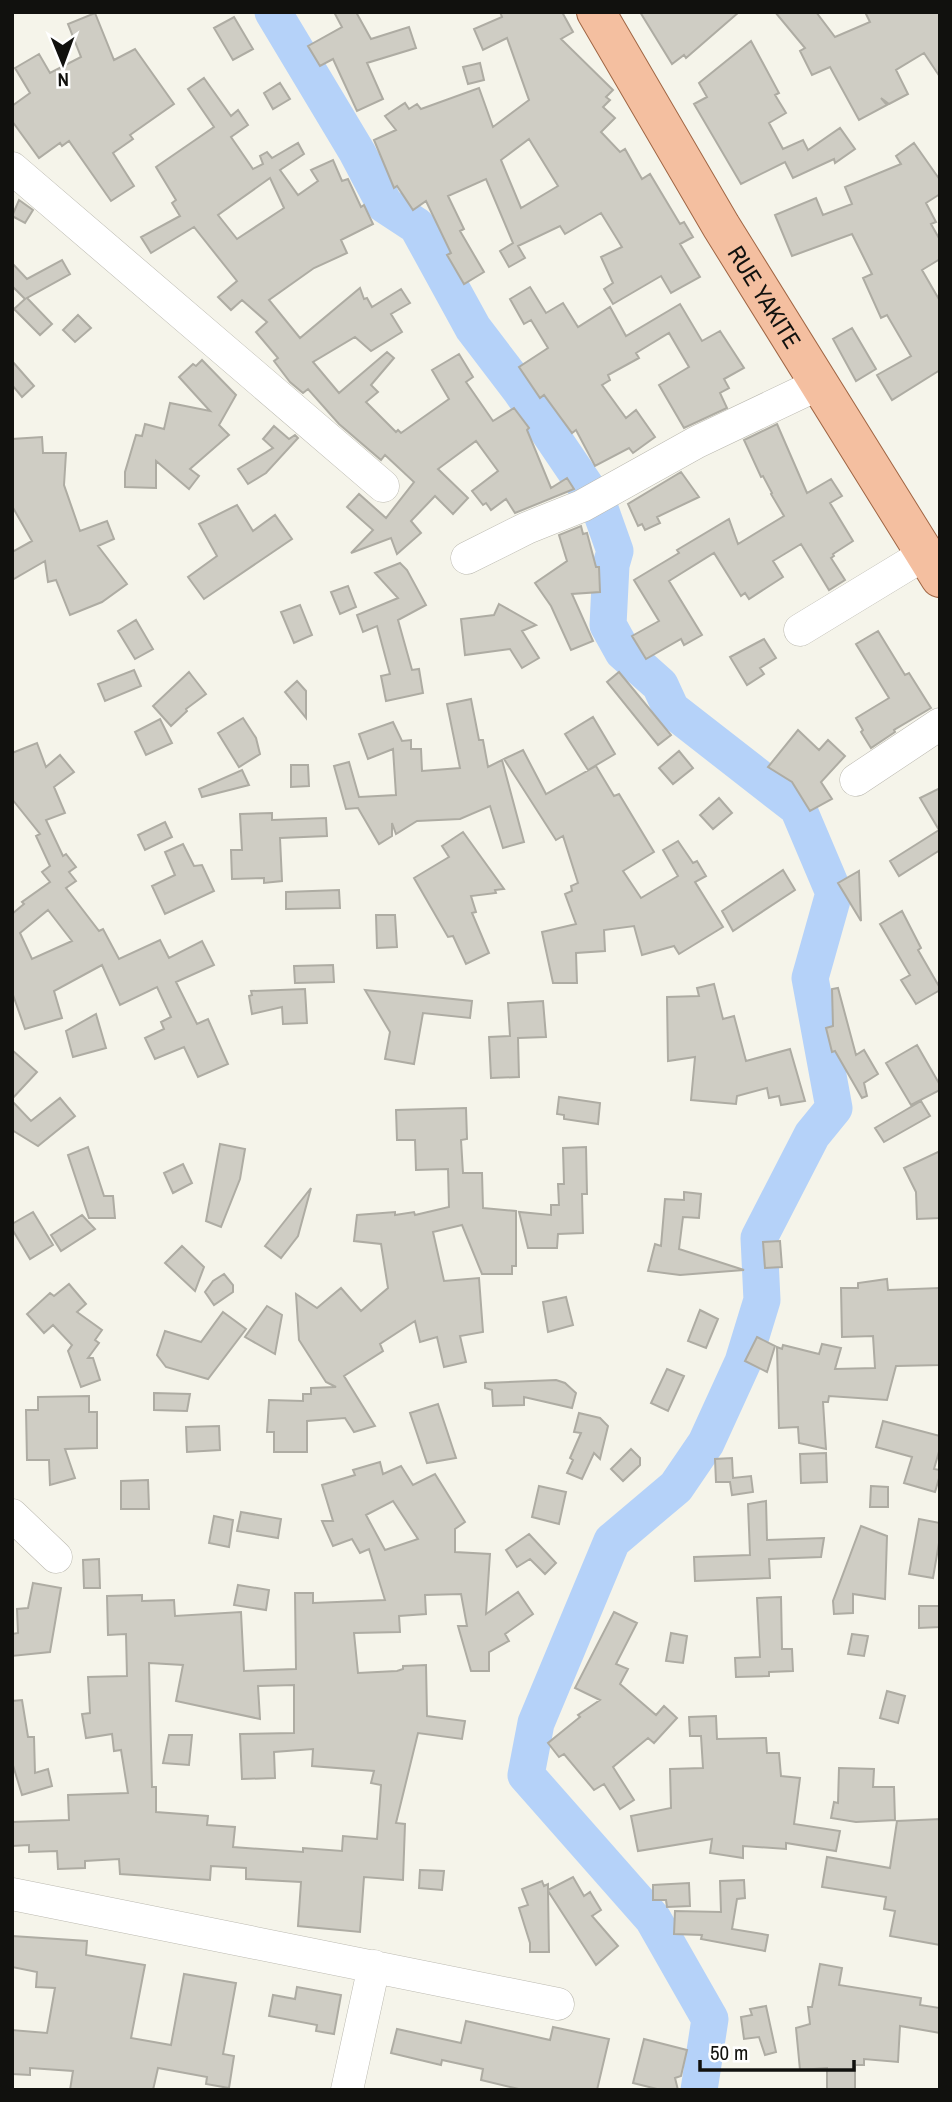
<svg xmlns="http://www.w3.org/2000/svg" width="952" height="2102" font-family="'Archivo Narrow',sans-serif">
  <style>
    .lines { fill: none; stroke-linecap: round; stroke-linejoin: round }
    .river { stroke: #b5d2f9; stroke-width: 37 }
    .building { fill: #cfcdc4; stroke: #aeaca3; stroke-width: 2; fill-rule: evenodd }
    .minor-casing { stroke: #bbb9b0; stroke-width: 33 }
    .major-casing { stroke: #a06644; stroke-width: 40 }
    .minor { stroke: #fff; stroke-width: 32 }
    .major { stroke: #f4bfa0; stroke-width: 38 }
    .labels { text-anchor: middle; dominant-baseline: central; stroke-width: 5; stroke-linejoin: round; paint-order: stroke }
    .street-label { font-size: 24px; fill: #11110e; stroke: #fff }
  </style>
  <rect width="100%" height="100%" fill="#f5f4ea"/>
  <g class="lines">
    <path class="river" d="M 273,12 L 357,152 L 385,205 L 417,226 L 473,328 L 521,391 L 599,506 L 615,551 L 611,565 L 608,625 L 623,652 L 660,685 L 671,709 L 798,808 L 834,893 L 810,978 L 834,1108 L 812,1135 L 759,1238 L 762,1300 L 743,1362 L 706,1443 L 676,1487 L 612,1541 L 536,1723 L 526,1775 L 653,1919 L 710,2019 L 699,2090"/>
  </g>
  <path class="building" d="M 334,12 L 356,12 L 371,39 L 409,27 L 416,48 L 367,63 L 383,99 L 357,111 L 333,59 L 320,66 L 308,46 L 342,27 Z
    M 500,12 L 562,12 L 573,32 L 561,39 L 613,90 L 606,97 L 610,100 L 603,107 L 615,118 L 601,132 L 620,152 L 625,149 L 642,179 L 650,174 L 680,224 L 684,222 L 693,237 L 680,244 L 700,277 L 671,293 L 661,276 L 613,304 L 604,289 L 613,283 L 601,257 L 622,247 L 601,213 L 565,234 L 560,226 L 518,246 L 525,258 L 509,267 L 500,251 L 513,243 L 486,179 L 448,196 L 464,229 L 460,231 L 484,272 L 464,284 L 447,255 L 451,253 L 426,201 L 413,210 L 397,186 L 394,188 L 374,140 L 396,130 L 385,116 L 405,103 L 409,109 L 417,104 L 421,109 L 479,88 L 493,127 L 529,100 L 507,38 L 483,50 L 474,29 L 502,17 ZM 529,139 L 558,186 L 521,208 L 501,160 Z
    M 640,12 L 739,12 L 686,58 L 684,55 L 672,64 Z
    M 775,12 L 816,12 L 835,37 L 870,22 L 865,12 L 940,12 L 940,77 L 924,53 L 896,70 L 908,94 L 889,104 L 881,98 L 887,105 L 859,120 L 830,67 L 812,75 L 800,51 L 805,48 Z
    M 95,13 L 114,60 L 135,49 L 174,104 L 130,135 L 133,139 L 113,153 L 134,186 L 111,201 L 69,141 L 62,146 L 60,143 L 39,158 L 12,121 L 12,106 L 30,93 L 15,68 L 39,54 L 50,73 L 81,57 L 68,24 Z
    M 234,17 L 253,49 L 233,60 L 214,28 Z
    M 751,41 L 779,93 L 775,95 L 786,113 L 769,123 L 783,149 L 803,140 L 808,150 L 840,128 L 855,149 L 835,163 L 834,159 L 793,178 L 785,162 L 741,184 L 694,104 L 707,97 L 699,83 Z
    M 480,63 L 484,80 L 468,84 L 463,67 Z
    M 204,78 L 231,116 L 238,110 L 248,125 L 231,137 L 253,169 L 263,164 L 260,156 L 267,152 L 272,158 L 298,143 L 304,154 L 280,170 L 298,195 L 318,181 L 311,170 L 333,160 L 342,181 L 348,179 L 361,207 L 364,205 L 373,224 L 341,240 L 347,253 L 314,268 L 269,300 L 300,338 L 360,288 L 364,299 L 367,298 L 372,307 L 401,289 L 410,303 L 391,314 L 402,332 L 371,351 L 355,337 L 313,362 L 339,393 L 387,352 L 394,358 L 371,385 L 378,392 L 366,402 L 396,432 L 398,430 L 401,433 L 449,399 L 432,370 L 459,354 L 473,377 L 466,382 L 493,421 L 514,408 L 529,428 L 527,430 L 551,488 L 567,478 L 574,489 L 515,513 L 506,499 L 491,510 L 486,503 L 483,505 L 472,491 L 498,471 L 476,441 L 438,469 L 468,498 L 453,514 L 435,496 L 411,521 L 421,533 L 397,554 L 391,538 L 351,553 L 373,530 L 347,507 L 359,494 L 386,518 L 414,482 L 385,455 L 381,460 L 339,424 L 308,389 L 303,393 L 290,382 L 274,361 L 278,358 L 256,332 L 267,322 L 242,300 L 231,310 L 218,297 L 237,281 L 194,227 L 151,253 L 141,237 L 180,216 L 172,203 L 176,200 L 156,167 L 214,127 L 188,89 ZM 270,178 L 284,208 L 237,239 L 218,215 Z
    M 280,83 L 290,99 L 273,109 L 264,93 Z
    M 914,143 L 940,180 L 940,194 L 926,203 L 936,222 L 931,224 L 940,240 L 940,259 L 922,270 L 940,301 L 940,370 L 892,400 L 877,375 L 911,356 L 887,315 L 881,318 L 863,278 L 872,274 L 852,234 L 792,256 L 775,215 L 816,198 L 823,215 L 852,204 L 845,187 L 901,164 L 896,156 Z
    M 19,200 L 33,210 L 25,223 L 12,216 Z
    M 62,260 L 70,274 L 27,298 L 52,324 L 40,335 L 14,309 L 25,299 L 12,286 L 12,263 L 27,279 Z
    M 530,287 L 546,313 L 563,303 L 578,327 L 610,307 L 626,336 L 680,304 L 702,341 L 720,331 L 744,368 L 724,379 L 729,388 L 720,393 L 727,408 L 684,428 L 659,385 L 689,367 L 669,333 L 636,353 L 639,358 L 608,375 L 610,380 L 602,385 L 626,418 L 636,410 L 655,437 L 633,453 L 629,448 L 595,466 L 576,430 L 572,433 L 544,395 L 540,398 L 519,367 L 548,348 L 531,320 L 524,324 L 510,299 Z
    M 78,315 L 91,328 L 75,342 L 63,330 Z
    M 852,328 L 876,369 L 856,381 L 833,339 Z
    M 202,360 L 236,395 L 219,425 L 229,435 L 190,469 L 199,476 L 189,489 L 156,461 L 156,488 L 125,487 L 125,472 L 136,435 L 142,436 L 145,424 L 164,429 L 170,403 L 210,411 L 179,377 L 193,364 L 196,366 Z
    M 12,361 L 34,386 L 22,397 L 12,385 Z
    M 777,424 L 807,493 L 831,479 L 842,496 L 830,503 L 853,541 L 833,554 L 834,556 L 831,558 L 845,580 L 829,590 L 801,544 L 773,561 L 783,577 L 749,599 L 745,593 L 741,596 L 714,553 L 669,581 L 702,635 L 684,645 L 681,639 L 646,659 L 632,636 L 659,621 L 634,580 L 679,553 L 677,550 L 729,519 L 738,544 L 784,516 L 771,494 L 772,493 L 763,476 L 761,477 L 744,440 Z
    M 274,426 L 289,439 L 295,435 L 298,438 L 266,473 L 248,484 L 238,469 L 273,448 L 263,439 Z
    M 42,437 L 43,453 L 66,453 L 64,485 L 80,531 L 107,521 L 114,539 L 98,546 L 127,584 L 102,602 L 70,615 L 56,580 L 48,582 L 45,561 L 12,580 L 12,552 L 32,541 L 12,506 L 12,439 Z
    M 681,472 L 699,497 L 657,517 L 660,523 L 645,530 L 642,524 L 638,526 L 628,504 Z
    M 237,505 L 253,531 L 275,515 L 292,539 L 204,599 L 188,577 L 217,556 L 199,524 Z
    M 581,526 L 583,534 L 587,533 L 596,567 L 599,567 L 600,592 L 572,594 L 593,641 L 571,650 L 551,606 L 535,583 L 567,561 L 559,535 Z
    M 400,563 L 407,570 L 426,605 L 398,620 L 412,670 L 419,669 L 423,693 L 386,701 L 381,676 L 390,674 L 377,626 L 363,632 L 357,615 L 398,598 L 375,573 Z
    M 348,586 L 356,607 L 340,614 L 331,592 Z
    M 499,604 L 536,625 L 522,631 L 539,658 L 522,668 L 510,649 L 465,655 L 461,619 L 494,615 Z
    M 300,605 L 312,635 L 294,643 L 281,612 Z
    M 136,620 L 153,649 L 135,659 L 118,631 Z
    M 878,631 L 905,675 L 909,673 L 931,708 L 894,730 L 895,732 L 871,748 L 861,732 L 863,730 L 856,718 L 889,698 L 856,644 Z
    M 764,639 L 776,658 L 760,668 L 764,674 L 747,685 L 730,657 Z
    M 134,670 L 141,686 L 105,701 L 98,684 Z
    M 189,672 L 206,694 L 186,709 L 187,711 L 171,726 L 153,706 Z
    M 619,672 L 671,735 L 658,745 L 607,682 Z
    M 297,681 L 306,691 L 306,718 L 285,692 Z
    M 471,699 L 479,740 L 483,740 L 488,767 L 502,760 L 524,842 L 503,848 L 490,806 L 460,819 L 417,821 L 396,834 L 392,823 L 392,836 L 379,844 L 358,808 L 346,809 L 334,766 L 349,762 L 359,797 L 396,795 L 393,749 L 368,759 L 359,734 L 393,722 L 402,741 L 411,740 L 411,749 L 421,749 L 422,771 L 460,768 L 447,704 Z
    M 593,717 L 615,754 L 588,770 L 565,734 Z
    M 243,718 L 256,738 L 260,754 L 239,767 L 218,733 Z
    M 160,719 L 172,743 L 146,755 L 135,732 Z
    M 798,730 L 819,750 L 828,740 L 845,756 L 821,782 L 832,799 L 810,811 L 792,782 L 768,767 Z
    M 37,743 L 46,767 L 60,755 L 74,772 L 54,787 L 65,813 L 46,820 L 63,856 L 66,854 L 76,867 L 69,872 L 76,881 L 66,888 L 99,931 L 103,929 L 119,959 L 160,940 L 169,958 L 202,941 L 214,965 L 176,982 L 197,1024 L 208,1019 L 228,1064 L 198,1077 L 184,1047 L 155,1059 L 145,1038 L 164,1029 L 161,1022 L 171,1017 L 157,987 L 120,1005 L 102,965 L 54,991 L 62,1018 L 25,1029 L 12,992 L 12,914 L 24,904 L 22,902 L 50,882 L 42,872 L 50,866 L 36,836 L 40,834 L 12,799 L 12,753 ZM 48,910 L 72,941 L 32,959 L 20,933 Z
    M 523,750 L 546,794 L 596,766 L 614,796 L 619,794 L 654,852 L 623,871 L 641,898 L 678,876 L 663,850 L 678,841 L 693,863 L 697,861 L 706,876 L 695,882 L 723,927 L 679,954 L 674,946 L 642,955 L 634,926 L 604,930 L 605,951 L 576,953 L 577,983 L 553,983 L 542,932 L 576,924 L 565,894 L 572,891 L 571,886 L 578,883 L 563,836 L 556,840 L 504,759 Z
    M 679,751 L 693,768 L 673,784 L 659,768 Z
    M 291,765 L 308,765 L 309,786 L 291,787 Z
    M 242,770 L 249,785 L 202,797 L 199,789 Z
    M 940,788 L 940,850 L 899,876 L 890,861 L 939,830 L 920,798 Z
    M 719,798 L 732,813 L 713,829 L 700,815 Z
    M 272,813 L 272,820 L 326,818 L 327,836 L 280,838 L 282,881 L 264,883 L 264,878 L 232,879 L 231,850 L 242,850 L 240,814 Z
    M 165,822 L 172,837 L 145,850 L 138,835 Z
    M 463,832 L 504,889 L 495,890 L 496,893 L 471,896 L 476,912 L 472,913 L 489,953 L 466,964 L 453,936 L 448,937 L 414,878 L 449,857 L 442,846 Z
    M 183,844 L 194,866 L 202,865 L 214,891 L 165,914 L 152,886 L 175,875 L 165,852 Z
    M 783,870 L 795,890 L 733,931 L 722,911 Z
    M 859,871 L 861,921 L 838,883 Z
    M 339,890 L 340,908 L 286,909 L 286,892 Z
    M 902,911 L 921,948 L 918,950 L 940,988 L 940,990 L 916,1004 L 901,980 L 910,975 L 880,924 Z
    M 376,915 L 395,915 L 397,947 L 377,948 Z
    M 333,965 L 334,982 L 295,983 L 294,966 Z
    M 714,984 L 723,1019 L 734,1016 L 746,1061 L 790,1049 L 805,1101 L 781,1105 L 779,1096 L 769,1098 L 767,1088 L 737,1096 L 736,1104 L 691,1100 L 695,1057 L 668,1061 L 667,997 L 699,996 L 697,988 Z
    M 838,988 L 856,1055 L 864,1050 L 878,1074 L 864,1083 L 867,1096 L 862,1098 L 835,1051 L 832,1052 L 826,1028 L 833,1026 L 832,989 Z
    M 305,989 L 307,1023 L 283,1024 L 282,1007 L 252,1014 L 249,996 L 252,995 L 251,991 Z
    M 365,990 L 472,1001 L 470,1018 L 423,1013 L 414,1064 L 385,1059 L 390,1032 Z
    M 543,1001 L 546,1037 L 518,1038 L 519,1077 L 491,1078 L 489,1037 L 510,1036 L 508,1003 Z
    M 96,1014 L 106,1048 L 73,1057 L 66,1031 Z
    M 917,1045 L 940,1085 L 940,1090 L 911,1105 L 886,1063 Z
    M 12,1050 L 37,1072 L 12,1099 Z
    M 559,1097 L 600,1103 L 598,1124 L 564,1119 L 564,1115 L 557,1114 Z
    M 60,1098 L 75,1116 L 38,1146 L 12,1130 L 12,1101 L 31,1121 Z
    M 921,1101 L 930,1116 L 884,1142 L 875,1128 Z
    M 466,1108 L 467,1139 L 461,1140 L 463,1173 L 482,1173 L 483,1208 L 516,1211 L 516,1266 L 512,1266 L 512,1274 L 482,1274 L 462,1225 L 433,1232 L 444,1281 L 479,1278 L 483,1332 L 460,1336 L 466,1362 L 444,1367 L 437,1337 L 420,1342 L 415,1321 L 380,1344 L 383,1351 L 344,1376 L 375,1426 L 354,1432 L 345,1418 L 307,1421 L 307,1452 L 274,1452 L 274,1432 L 267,1432 L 269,1400 L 303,1401 L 303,1394 L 311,1394 L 311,1388 L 336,1387 L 326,1382 L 299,1340 L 296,1294 L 317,1308 L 341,1288 L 361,1311 L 388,1288 L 381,1244 L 354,1241 L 357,1215 L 395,1212 L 395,1215 L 414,1212 L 415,1215 L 449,1207 L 448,1169 L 416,1170 L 415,1140 L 397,1140 L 396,1110 Z
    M 220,1144 L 245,1149 L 240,1179 L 221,1227 L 206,1221 Z
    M 88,1147 L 104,1196 L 113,1196 L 115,1218 L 89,1218 L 68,1155 Z
    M 586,1147 L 587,1194 L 582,1194 L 583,1233 L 558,1234 L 557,1248 L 528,1248 L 519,1212 L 551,1215 L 551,1205 L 559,1205 L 558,1184 L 564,1184 L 563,1148 Z
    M 940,1151 L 940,1218 L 917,1219 L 916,1192 L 904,1168 Z
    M 183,1164 L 192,1183 L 173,1193 L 164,1173 Z
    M 311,1188 L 298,1236 L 281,1258 L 265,1246 Z
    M 684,1192 L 701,1194 L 699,1218 L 683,1217 L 679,1249 L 744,1270 L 680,1275 L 648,1271 L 655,1244 L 661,1246 L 665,1199 L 684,1200 Z
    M 33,1212 L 53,1245 L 30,1259 L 12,1229 L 12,1224 Z
    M 82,1215 L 95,1229 L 61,1251 L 51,1235 Z
    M 780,1241 L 782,1267 L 765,1268 L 763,1242 Z
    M 182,1246 L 204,1267 L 195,1291 L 165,1263 Z
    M 224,1274 L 233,1285 L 233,1292 L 214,1305 L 205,1292 L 213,1281 Z
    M 887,1279 L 888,1290 L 940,1288 L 940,1365 L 896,1366 L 887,1400 L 829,1396 L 828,1402 L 823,1402 L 826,1449 L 799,1443 L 798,1427 L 779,1428 L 777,1347 L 782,1349 L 783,1345 L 819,1354 L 822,1344 L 841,1348 L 835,1369 L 875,1368 L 873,1336 L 842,1337 L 841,1288 L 858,1288 L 858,1283 Z
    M 69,1284 L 86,1304 L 77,1312 L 102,1330 L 95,1340 L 99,1343 L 88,1358 L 93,1358 L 100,1380 L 81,1387 L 68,1351 L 72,1345 L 53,1325 L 44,1333 L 27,1314 L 50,1293 L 54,1296 Z
    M 566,1297 L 573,1325 L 548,1332 L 543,1302 Z
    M 267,1306 L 282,1315 L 275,1354 L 245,1337 Z
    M 700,1310 L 718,1319 L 706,1348 L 688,1341 Z
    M 223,1312 L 246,1329 L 208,1379 L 166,1367 L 157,1355 L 165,1331 L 201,1342 Z
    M 757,1337 L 775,1346 L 767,1372 L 745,1361 Z
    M 667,1369 L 684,1376 L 668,1411 L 651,1403 Z
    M 556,1380 L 565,1383 L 576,1393 L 572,1408 L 524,1397 L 524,1405 L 493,1406 L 492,1390 L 485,1388 L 485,1383 Z
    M 154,1393 L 190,1394 L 187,1411 L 154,1410 Z
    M 89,1396 L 89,1412 L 97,1412 L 97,1448 L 65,1449 L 75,1478 L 50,1485 L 49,1460 L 27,1460 L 26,1410 L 38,1410 L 38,1397 Z
    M 438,1404 L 456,1458 L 427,1463 L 410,1413 Z
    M 579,1413 L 600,1418 L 608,1426 L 600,1459 L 594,1453 L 582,1479 L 567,1473 L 573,1460 L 570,1458 L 581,1433 L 574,1432 Z
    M 883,1421 L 940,1436 L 940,1448 L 934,1469 L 940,1470 L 940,1475 L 935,1492 L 904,1483 L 912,1457 L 876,1447 Z
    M 219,1426 L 220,1450 L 187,1452 L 186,1427 Z
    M 631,1449 L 640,1458 L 640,1465 L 623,1481 L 611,1469 Z
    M 826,1453 L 827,1482 L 801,1483 L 800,1454 Z
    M 732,1458 L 733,1478 L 751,1476 L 753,1492 L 732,1495 L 730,1482 L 716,1482 L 715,1459 Z
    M 380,1462 L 383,1474 L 401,1466 L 413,1485 L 435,1474 L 465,1522 L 455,1529 L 455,1552 L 490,1554 L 486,1614 L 518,1592 L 533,1614 L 505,1634 L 509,1641 L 489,1652 L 489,1671 L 471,1671 L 458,1626 L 467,1626 L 461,1594 L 425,1595 L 426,1614 L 399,1616 L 400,1632 L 354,1633 L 358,1673 L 397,1671 L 403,1669 L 403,1666 L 426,1665 L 427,1716 L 465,1721 L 462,1739 L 418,1733 L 396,1823 L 405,1824 L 403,1880 L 364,1877 L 360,1932 L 298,1926 L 301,1882 L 246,1879 L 246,1868 L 211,1866 L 210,1880 L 120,1874 L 119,1859 L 85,1861 L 85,1868 L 58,1869 L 57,1851 L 29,1852 L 29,1845 L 12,1846 L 12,1822 L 69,1820 L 68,1795 L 128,1793 L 121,1750 L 114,1751 L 112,1734 L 86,1738 L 82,1714 L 90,1713 L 88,1677 L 127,1676 L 126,1634 L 108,1635 L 107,1596 L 142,1595 L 142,1601 L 174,1600 L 175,1616 L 241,1612 L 244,1671 L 296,1669 L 295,1593 L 313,1593 L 313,1603 L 385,1600 L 369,1549 L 360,1553 L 352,1539 L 333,1546 L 322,1521 L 333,1521 L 322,1485 L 355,1475 L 353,1470 ZM 393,1501 L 418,1539 L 385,1550 L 366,1515 ZM 149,1663 L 183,1665 L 176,1701 L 260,1719 L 258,1686 L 294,1685 L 294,1733 L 240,1734 L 242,1779 L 275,1778 L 274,1752 L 313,1749 L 312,1766 L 374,1771 L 371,1783 L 381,1785 L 377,1839 L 343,1836 L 342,1851 L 303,1848 L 303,1852 L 233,1847 L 235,1827 L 207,1825 L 208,1816 L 156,1812 L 156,1787 L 152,1787 Z
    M 148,1480 L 149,1509 L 121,1509 L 121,1481 Z
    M 539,1486 L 566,1492 L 559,1524 L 532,1517 Z
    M 871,1486 L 888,1487 L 888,1507 L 870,1507 Z
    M 766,1501 L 767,1540 L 824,1538 L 821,1557 L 769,1559 L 770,1578 L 695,1581 L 694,1557 L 750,1555 L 748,1504 Z
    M 241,1512 L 281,1519 L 278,1538 L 237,1531 Z
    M 214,1516 L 233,1520 L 229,1547 L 209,1543 Z
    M 919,1519 L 940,1523 L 940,1537 L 933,1578 L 909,1574 Z
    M 861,1526 L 887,1536 L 885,1599 L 853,1594 L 853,1613 L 834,1614 L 833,1601 Z
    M 529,1534 L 556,1563 L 545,1574 L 530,1559 L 517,1567 L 506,1550 Z
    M 99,1559 L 100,1588 L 84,1588 L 83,1560 Z
    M 33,1583 L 61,1588 L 50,1652 L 12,1656 L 12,1634 L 18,1633 L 17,1609 L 28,1608 Z
    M 238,1585 L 269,1590 L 266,1610 L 234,1605 Z
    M 781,1597 L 782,1649 L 792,1649 L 793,1671 L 769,1672 L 769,1676 L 736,1677 L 735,1658 L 760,1657 L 757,1598 Z
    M 919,1606 L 940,1606 L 940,1627 L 919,1628 Z
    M 614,1612 L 637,1623 L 616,1664 L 628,1669 L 620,1684 L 656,1715 L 664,1706 L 677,1718 L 654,1743 L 648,1738 L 613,1767 L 634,1800 L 620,1809 L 604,1784 L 594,1790 L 564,1754 L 559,1757 L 548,1743 L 580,1717 L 578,1715 L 600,1700 L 575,1688 Z
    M 671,1633 L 687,1636 L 683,1663 L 666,1661 Z
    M 852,1634 L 868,1636 L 864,1656 L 848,1654 Z
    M 887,1691 L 905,1696 L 898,1723 L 880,1718 Z
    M 22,1700 L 28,1737 L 34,1737 L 35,1773 L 48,1769 L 52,1786 L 22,1795 L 12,1762 L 12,1701 Z
    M 716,1716 L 717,1739 L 766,1738 L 767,1753 L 779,1753 L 781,1776 L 800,1778 L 794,1824 L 840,1831 L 836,1851 L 786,1843 L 786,1849 L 743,1846 L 743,1858 L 710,1853 L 712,1839 L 638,1851 L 631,1816 L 671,1808 L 670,1769 L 703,1768 L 701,1736 L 690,1736 L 689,1717 Z
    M 169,1735 L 192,1735 L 189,1765 L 163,1763 Z
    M 839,1768 L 874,1769 L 873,1787 L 894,1787 L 895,1820 L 856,1822 L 831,1818 L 834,1802 L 838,1803 Z
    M 940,1819 L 940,1945 L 890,1936 L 895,1911 L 884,1909 L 886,1897 L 822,1887 L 827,1857 L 890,1868 L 897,1821 Z
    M 420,1870 L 444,1871 L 442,1890 L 419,1888 Z
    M 573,1877 L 584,1896 L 590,1892 L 601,1910 L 592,1916 L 618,1946 L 596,1965 L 548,1891 L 549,1952 L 530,1952 L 530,1943 L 519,1908 L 528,1905 L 522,1889 L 542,1881 L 544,1886 L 548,1884 L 548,1890 Z
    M 744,1880 L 745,1898 L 737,1899 L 732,1929 L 768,1935 L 765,1951 L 701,1939 L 702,1935 L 674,1934 L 675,1911 L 721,1912 L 720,1881 Z
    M 689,1883 L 690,1906 L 667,1907 L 666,1900 L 653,1900 L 653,1885 Z
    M 12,1936 L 87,1941 L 86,1955 L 145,1965 L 131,2038 L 171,2045 L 184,1974 L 236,1983 L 223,2054 L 234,2056 L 229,2088 L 206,2084 L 207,2077 L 158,2068 L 153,2090 L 70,2090 L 73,2071 L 30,2068 L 30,2075 L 12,2074 L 12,2030 L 47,2033 L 55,1988 L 36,1987 L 37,1972 L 12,1967 Z
    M 820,1964 L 842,1968 L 839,1985 L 921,1998 L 920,2005 L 940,2008 L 940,2033 L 900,2026 L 898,2062 L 864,2059 L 864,2065 L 855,2065 L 855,2090 L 827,2090 L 827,2068 L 800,2070 L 796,2028 L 810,2024 L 808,2007 L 812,2007 Z
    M 297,1987 L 341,1995 L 334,2034 L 316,2031 L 317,2025 L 269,2016 L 273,1995 L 295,1999 Z
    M 766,2006 L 776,2052 L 765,2055 L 759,2037 L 744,2039 L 741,2017 L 752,2015 L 750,2009 Z
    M 466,2021 L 550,2040 L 553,2027 L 609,2039 L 597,2090 L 523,2090 L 481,2080 L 483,2069 L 442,2060 L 441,2065 L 391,2053 L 397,2029 L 461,2043 Z
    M 644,2039 L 687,2050 L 681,2076 L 675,2078 L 678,2090 L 661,2090 L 633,2083 Z"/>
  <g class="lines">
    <g class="minor-casing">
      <path id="minor" d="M 12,168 L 383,486
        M 467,558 L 527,528 L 582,506 L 697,442 L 821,383
        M 800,630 L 925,554
        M 856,780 L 940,724
        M 12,1515 L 56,1557
        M 12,1894 L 558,2004
        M 347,2090 L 374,1966"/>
    </g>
    <g class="major-casing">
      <g id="major">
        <path id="s1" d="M 596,12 L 721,226 L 940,578"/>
      </g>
    </g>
    <use href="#minor" class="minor"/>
    <use href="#major" class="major"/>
  </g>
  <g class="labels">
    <g class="street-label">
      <text stroke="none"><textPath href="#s1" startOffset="331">RUE YAKITE</textPath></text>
    </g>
  </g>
  <rect width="952" height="2102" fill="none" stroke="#11110e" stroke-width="28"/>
  <g transform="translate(63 63) rotate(179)" stroke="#ffffff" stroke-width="5" paint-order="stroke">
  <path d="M0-5L12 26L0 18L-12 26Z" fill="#11110e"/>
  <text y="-10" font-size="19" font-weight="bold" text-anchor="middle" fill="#11110e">N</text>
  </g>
  <path d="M700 2060v10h154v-10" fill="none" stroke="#11110e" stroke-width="3.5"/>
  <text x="710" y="2060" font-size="21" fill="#11110e" stroke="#ffffff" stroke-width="5" paint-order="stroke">50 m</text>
</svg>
